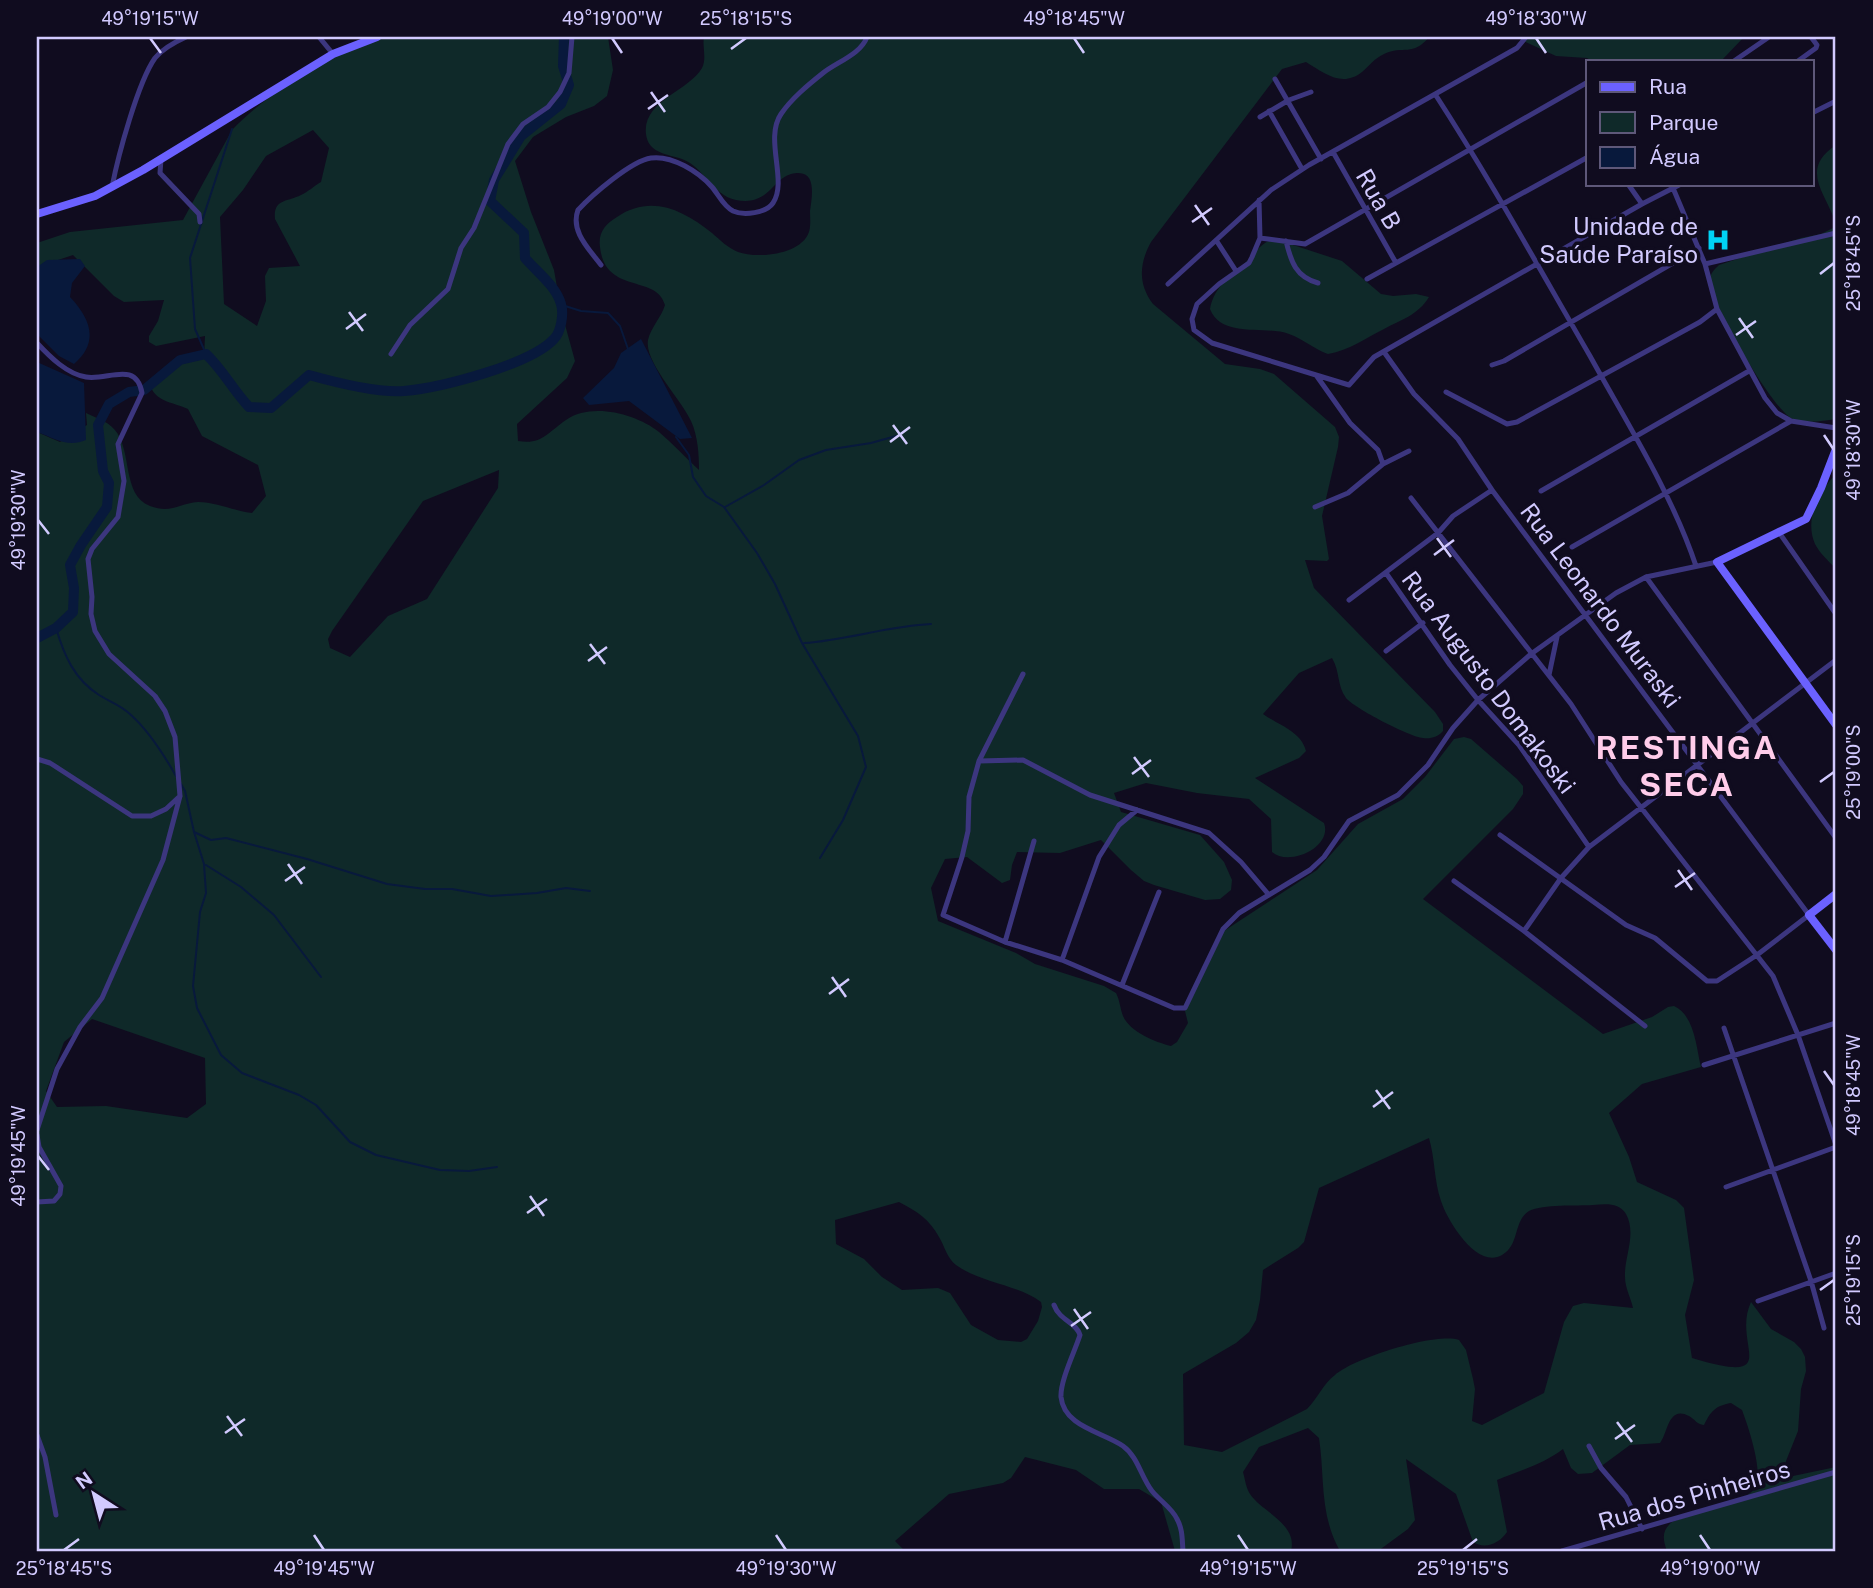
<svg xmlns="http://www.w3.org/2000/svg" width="1873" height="1588" font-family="'Public Sans',sans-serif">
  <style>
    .green { fill: #0f2929; fill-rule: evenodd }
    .water { fill: #08193c }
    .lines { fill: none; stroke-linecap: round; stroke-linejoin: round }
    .stream { stroke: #08193c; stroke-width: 2 }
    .river { stroke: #08193c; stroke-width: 10 }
    .street { stroke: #3c367f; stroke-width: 5 }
    .secondary { stroke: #6b61ff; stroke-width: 8 }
    .ticks { fill: none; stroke: #d2caff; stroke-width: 2.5 }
    .labels { text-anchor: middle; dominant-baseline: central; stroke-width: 7; stroke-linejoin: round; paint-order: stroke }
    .street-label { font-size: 24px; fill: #d2caff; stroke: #100c1f }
    .poi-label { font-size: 24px; fill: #d2caff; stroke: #100c1f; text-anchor: end }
    .district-label { font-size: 32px; font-weight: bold; letter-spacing: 2px; fill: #ffccea; stroke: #100c1f }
    .neatline { fill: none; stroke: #d2caff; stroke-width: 2.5 }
    .ticks-label { font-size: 18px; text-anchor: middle; fill: #d2caff }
  </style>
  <rect width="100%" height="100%" fill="#100c1f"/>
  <path class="green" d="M 380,37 L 608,37 L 613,70 L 607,96 L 594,106 L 566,117 L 533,137 L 515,161 L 531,212 L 554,270 L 561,310 L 575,361 L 567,378 L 517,424 L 518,441 C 542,445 547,433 566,420 C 592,402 636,414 659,432 C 673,444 686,458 699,470 C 699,455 698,436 691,421 C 682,400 644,362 648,340 C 651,327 661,318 665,305 C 657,274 605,295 600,247 C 598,233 605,224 617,217 C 651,194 683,210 712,233 C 720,240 728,248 738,252 C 757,259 801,255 809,232 C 811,225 810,218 810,211 C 812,196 818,167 791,174 C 771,180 769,206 736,200 C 712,195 704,167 682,159 C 667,154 648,153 646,134 C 642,101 689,91 702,68 C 707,58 702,47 704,37 L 1429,37 C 1413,57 1403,45 1384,54 C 1375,58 1369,66 1362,72 C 1342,88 1324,73 1306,62 L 1282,69 L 1151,242 C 1139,264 1138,284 1153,304 L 1225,364 L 1260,369 L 1274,374 L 1335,427 L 1339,437 L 1338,447 L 1322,516 L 1329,559 L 1327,561 L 1305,560 L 1314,588 L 1435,712 L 1443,724 L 1443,731 C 1438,737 1431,739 1423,738 C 1410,737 1354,708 1346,698 C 1337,686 1340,671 1332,658 L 1299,673 L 1263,714 C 1278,725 1301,731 1306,751 L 1299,758 L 1255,778 L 1324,823 C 1333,847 1289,867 1272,852 L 1271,819 L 1249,799 L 1197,793 L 1146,783 L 1114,793 L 1121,812 L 1200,835 L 1224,862 L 1232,880 L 1231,890 L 1220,899 L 1205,900 L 1154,885 L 1144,881 L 1131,870 L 1101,840 L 1060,853 L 1017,852 L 1012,865 L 1010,880 L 1002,883 L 967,857 L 945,859 L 931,888 L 938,921 L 1016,953 L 1035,964 L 1104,986 L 1116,993 C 1120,1001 1120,1008 1123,1016 C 1130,1032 1155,1042 1171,1046 L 1177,1042 L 1188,1023 L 1185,1011 L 1224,931 L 1317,870 L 1358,824 L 1403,799 L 1425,777 L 1454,739 L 1464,737 L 1471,739 L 1517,779 L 1523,786 L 1523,794 L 1513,809 L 1423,899 L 1603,1034 L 1652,1017 L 1668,1007 L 1674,1006 C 1695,1016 1696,1047 1701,1067 L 1642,1084 L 1609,1113 L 1629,1157 L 1637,1182 L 1676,1200 L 1684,1208 L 1694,1280 L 1685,1315 L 1692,1358 C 1786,1386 1731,1345 1751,1302 L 1771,1329 L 1794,1342 L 1801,1349 L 1805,1357 L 1806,1371 L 1801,1389 L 1798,1431 L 1786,1461 L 1785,1473 L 1793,1476 L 1836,1467 L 1836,1551 L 1667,1551 C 1663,1540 1661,1531 1672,1522 L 1744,1497 C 1749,1494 1754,1491 1756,1486 C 1763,1470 1748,1426 1742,1410 L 1731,1403 C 1715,1406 1711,1411 1704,1425 C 1696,1424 1696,1420 1689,1416 C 1668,1405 1668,1433 1660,1443 L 1630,1445 L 1592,1473 L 1578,1474 L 1571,1468 L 1563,1449 C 1542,1465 1520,1470 1497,1480 L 1507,1532 C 1500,1543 1485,1550 1473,1542 L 1456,1494 L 1406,1459 L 1415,1520 L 1408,1529 L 1378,1551 L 1340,1551 C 1319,1514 1325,1477 1319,1438 L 1308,1428 L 1259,1447 L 1243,1472 C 1245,1479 1246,1488 1250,1494 C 1262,1512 1298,1524 1291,1551 L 1175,1551 L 1161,1502 L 1139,1489 L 1104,1489 L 1076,1470 L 1025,1457 L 1011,1478 L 1003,1483 L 949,1494 L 895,1541 L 905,1551 L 37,1551 L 37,432 L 60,442 L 87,425 L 86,413 C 96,418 107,421 114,429 C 133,449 121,495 150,506 C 171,514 180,503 198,502 C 216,502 234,511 252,513 L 266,496 L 258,465 L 202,436 L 188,409 C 176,403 156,402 151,387 C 161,366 183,364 204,358 L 205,336 L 156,346 L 149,342 L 149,336 L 158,321 L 164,300 L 124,302 L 114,296 L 73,255 L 37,267 L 37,243 L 70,232 L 183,220 L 232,130 C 270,90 329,57 380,37 ZM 313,130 L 329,148 L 321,182 C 314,186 308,192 301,195 C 287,202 273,199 275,219 L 300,266 L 269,268 L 265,276 L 266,301 L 257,326 L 224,304 L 220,217 L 243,190 L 266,156 ZM 499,470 L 498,488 L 427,599 L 388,616 L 350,657 L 330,648 L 328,639 L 332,631 L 423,501 ZM 92,1019 L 205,1058 L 206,1104 L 187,1118 L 106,1106 L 57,1107 L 46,1091 L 64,1042 ZM 1429,1138 C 1435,1158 1434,1181 1441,1201 C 1447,1220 1477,1270 1502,1255 C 1520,1245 1513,1221 1529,1211 C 1543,1204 1577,1206 1593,1205 C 1605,1204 1619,1202 1626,1214 C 1637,1234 1624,1257 1625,1277 C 1625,1288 1631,1298 1633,1308 L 1584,1303 L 1573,1306 L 1564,1322 L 1544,1393 L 1482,1425 L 1472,1421 L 1475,1389 L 1473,1379 L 1466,1350 L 1459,1340 C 1436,1332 1354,1358 1335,1375 C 1323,1384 1318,1398 1307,1409 L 1222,1452 L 1184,1445 L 1183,1374 L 1236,1343 L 1249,1332 L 1256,1320 L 1260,1300 L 1263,1270 L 1298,1248 L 1304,1242 L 1319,1188 ZM 899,1202 C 917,1211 930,1220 939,1237 C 945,1247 947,1258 956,1265 C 981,1283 1016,1284 1041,1302 L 1042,1307 L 1038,1321 L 1027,1339 L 1021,1342 L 998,1340 L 971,1325 L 950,1293 L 938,1288 L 902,1290 L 882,1277 L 864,1259 L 836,1244 L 835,1220 Z
    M 1515,37 L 1744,37 L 1721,61 L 1592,61 L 1587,58 L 1556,56 Z
    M 1836,145 L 1836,419 C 1822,421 1807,424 1793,419 C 1774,412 1712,305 1710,283 C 1709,274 1714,270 1719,265 L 1801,238 L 1821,234 L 1833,228 L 1835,221 C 1824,191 1800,169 1836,145 Z
    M 1269,241 L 1287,243 L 1342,261 L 1381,294 L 1393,296 L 1416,294 L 1429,297 C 1417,316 1402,319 1384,329 C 1364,339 1350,350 1328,354 C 1314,349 1303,339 1289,334 C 1265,325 1222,339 1210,309 C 1214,286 1232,275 1248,260 C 1256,253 1259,245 1269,241 Z
    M 1836,474 L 1836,569 C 1829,561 1820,554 1815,544 C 1804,519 1819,491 1836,474 Z"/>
  <path class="water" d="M 80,259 L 85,266 L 72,283 L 70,297 C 90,318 100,342 74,364 L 59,356 L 37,334 L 37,267 L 47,260 Z
    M 641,339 L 692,438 L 680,439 L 629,401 L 589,405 L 583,398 L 614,368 L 621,353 Z
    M 37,362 L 84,383 L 86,440 C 68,448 54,438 37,432 Z"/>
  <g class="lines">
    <path class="stream" d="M 562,305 L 581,311 L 608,313 L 620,326 L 628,349
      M 206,354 L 195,329 L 190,258 L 232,129
      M 676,437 L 689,455 L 693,477 L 706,496 L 724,507 L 757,553 L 775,584 L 802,643 L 858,736 L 866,767 L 843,820 L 820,858
      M 725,507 L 764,485 L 799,460 L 826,450 L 871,443 L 896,436
      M 56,628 C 64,655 74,679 99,695 C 110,702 121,705 131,715 C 149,731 164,755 176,776
      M 804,643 C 847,640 888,626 931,624
      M 181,784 L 185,791 L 194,832 L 204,864 L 206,893 L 200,912 L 193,986 L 197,1008 L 221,1055 L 242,1073 L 299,1095 L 316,1105 L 350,1142 L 376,1155 L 440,1170 L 469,1171 L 497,1167
      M 194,832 L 211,840 L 226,838 L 307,859 L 387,884 L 425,889 L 452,889 L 491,896 L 537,893 L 566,888 L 590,891
      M 206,865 L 241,887 L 274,915 L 321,977"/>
    <path class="river" d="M 37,638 L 56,628 L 73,612 L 74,588 L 70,565 L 81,545 L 107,507 L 109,483 L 103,471 L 98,425 L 109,404 L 129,392 L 144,390 L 180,360 L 206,354 C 223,370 233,390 249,407 L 271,408 L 309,375 C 334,382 379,393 404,391 C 439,388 530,365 554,339 C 561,332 564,314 561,304 C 556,286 537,272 525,258 L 524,233 L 490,201 L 494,180 L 521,136 L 561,104 L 569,85 L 563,66 L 564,37"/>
    <path class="street" d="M 319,37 L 333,54
      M 1734,61 L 1769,37
      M 1798,61 L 1816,48 L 1817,45 L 1811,37
      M 1275,79 L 1321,159
      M 1435,94 C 1490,179 1539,268 1590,356 C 1627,423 1672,494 1696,566
      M 1269,111 L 1302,169
      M 1812,113 L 1836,101
      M 1260,117 L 1289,100 L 1311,92
      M 1333,152 L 1396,263
      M 161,159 L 160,173 L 199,214 L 200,222
      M 1628,184 L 1642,204
      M 112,187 C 118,156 138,82 155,58 C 163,48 175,42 186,37
      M 1673,188 L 1705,264 L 1717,309 L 1765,398 L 1777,413 L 1791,421 L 1836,428
      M 1259,200 L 1260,238 L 1252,257 L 1249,263 L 1219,284 L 1197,304 L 1192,319 L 1194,330 L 1212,343 L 1316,375 L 1350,423 L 1378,450 L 1383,464
      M 1260,238 L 1305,244 L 1588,82
      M 1216,240 L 1236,271
      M 1286,241 C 1291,262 1296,277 1318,283
      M 1705,264 L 1836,233
      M 601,265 C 589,249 570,231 578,210 C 592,195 631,161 651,158 C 672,155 699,172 712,187 C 719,195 723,206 733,211 C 744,216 766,213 773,203 C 788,181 764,139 781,114 C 792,98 808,85 823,73 C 837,62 861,54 867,37
      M 1367,279 L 1588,157
      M 1168,284 L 1271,190 L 1309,165 L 1517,48 L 1526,37
      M 37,343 C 50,357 67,374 86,377 C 107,381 136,360 142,393 L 118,444 L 124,481 L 118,517 L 92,549 L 88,559 L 92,597 L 91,614 L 95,631 L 109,654 L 155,696 L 165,711 L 175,737 L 180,796 L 163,860 L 102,998 L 80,1027 L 57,1069 L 37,1130
      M 1384,352 L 1414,394 L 1458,439 L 1492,490 L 1809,915 L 1757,955 L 1717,981 L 1707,981 L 1655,938 L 1626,925 L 1500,835
      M 391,354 L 410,325 L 448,289 L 461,248 L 474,228 L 508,144 L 523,124 L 548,107 L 560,92 L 569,73 L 572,37
      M 1492,365 L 1504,361 L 1699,248
      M 1316,375 L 1349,385 L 1374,357 L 1642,204 L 1681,184
      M 1446,392 L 1507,424 L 1517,422 L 1700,322 L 1717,309
      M 1541,491 L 1749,371
      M 1411,498 L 1571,704 L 1621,782 L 1773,976 L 1798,1035 L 1836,1145
      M 1315,507 L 1348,493 L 1383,464 L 1409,451
      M 1778,531 L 1836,614
      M 1572,547 L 1791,421
      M 1386,573 L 1450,665 L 1478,700 L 1519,745 L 1589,847
      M 1646,577 L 1836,838
      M 1349,600 L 1438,533 L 1453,516 L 1492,490
      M 1386,651 L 1423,623
      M 1023,674 L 979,761 L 969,797 L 968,831 L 962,857 L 943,915 L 1005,942 L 1062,960 L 1174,1008 L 1185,1008 L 1223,929 L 1239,913 L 1310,870 L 1324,857 L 1349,821 L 1398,795 L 1428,765 L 1453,728 L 1478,700 L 1531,654 L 1616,593 L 1646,577 L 1717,562
      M 1549,675 L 1557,637
      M 37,759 L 50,763 L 132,816 L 151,816 L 166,809 L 180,796
      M 979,761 L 1023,760 L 1090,795 L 1209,833 L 1241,862 L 1269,895
      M 1454,881 L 1524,931 L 1645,1026
      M 1524,931 L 1561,878 L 1589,847 L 1836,660
      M 1005,942 L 1034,841
      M 1062,960 L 1099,857 L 1119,825 L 1137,810
      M 1122,985 L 1159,892
      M 1724,1028 L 1811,1281 L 1824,1328
      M 1704,1065 L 1836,1023
      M 37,1135 L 39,1147 L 61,1186 L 60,1194 L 54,1201 L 37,1202
      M 1726,1187 L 1836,1147
      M 1758,1301 L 1836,1273
      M 1054,1305 C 1060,1321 1076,1322 1080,1335 C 1075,1351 1060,1381 1061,1397 C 1064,1427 1103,1432 1123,1446 C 1138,1457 1141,1477 1152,1491 C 1160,1501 1172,1508 1177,1519 C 1183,1530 1182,1540 1183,1551
      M 37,1435 L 45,1457 L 56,1515
      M 1589,1446 L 1601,1468 L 1626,1497 L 1642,1529
      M 1562,1551 L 1836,1472"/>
    <path class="secondary" d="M 37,214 L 95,196 L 143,170 L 333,54 L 377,37
      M 1836,449 L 1821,488 L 1806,519 L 1717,562 L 1836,725
      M 1836,894 L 1809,915 L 1836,950"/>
  </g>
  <path class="ticks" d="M 150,38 L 161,53M 612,38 L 622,53M 1074,38 L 1084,53M 1536,38 L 1546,53M 731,49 L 746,38M 651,92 L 665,112M 648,109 L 668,95M 1195,205 L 1209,225M 1192,222 L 1212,208M 1820,274 L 1834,263M 349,312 L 363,331M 1739,318 L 1753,338M 346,329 L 366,314M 1736,335 L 1756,321M 893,425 L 907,444M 1824,435 L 1834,450M 890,442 L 910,427M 38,520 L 49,534M 1437,538 L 1451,557M 1434,555 L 1454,540M 590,644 L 605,664M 588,661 L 607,647M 1134,757 L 1149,777M 1132,774 L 1151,760M 1820,782 L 1834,772M 288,864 L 302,884M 1678,870 L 1692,890M 285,881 L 305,867M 1675,887 L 1695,873M 832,977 L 846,997M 829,994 L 849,979M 1824,1071 L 1834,1085M 1376,1090 L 1390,1109M 1373,1107 L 1393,1092M 38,1156 L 49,1170M 530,1196 L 544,1216M 527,1213 L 547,1199M 1820,1290 L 1834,1280M 1074,1309 L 1088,1329M 1071,1326 L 1091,1312M 227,1416 L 242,1436M 1617,1422 L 1632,1442M 225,1433 L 245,1419M 1615,1439 L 1635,1425M 314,1535 L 324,1550M 776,1535 L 786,1550M 1238,1535 L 1248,1550M 1700,1535 L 1710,1550M 64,1550 L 79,1539M 1463,1550 L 1477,1539"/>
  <defs>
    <g id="hospital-bare" transform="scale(1.89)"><path d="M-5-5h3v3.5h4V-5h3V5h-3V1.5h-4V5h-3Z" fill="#00d3f5" stroke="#100c1f" stroke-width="2.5" paint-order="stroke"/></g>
  </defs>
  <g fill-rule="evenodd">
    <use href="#hospital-bare" x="1718" y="240"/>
  </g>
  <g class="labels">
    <g class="street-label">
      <text transform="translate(1379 199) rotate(60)">Rua B</text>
      <text transform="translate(1601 605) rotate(53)">Rua Leonardo Muraski</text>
      <text transform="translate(1489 682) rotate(53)">Rua Augusto Domakoski</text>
      <text transform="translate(1694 1495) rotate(-16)">Rua dos Pinheiros</text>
    </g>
    <g class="poi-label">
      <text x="1698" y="226">Unidade de<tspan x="1698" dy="28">Saúde Paraíso</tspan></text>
    </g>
    <g class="district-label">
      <text x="1687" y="747">RESTINGA<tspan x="1687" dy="37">SECA</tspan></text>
    </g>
  </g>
  <rect width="1873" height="1588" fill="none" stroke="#100c1f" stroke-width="77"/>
  <rect x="1586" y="60" width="228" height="126" fill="#100c1f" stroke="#5e5879" stroke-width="2"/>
  <rect x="1600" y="82" width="35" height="10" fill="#6b61ff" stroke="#5e5879" stroke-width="2"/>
  <text x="1649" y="94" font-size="21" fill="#d2caff">Rua</text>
  <rect x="1600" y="112" width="35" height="21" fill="#0f2929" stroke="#5e5879" stroke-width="2"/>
  <text x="1649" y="130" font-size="21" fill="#d2caff">Parque</text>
  <rect x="1600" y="147" width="35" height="21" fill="#08193c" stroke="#5e5879" stroke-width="2"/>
  <text x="1649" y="164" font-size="21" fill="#d2caff">Água</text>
  <g transform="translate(94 1494) rotate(324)" stroke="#100c1f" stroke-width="5" paint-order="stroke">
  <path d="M0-5L12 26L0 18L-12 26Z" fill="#d2caff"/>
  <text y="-10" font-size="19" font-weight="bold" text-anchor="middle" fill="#d2caff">N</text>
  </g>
  <rect x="38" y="38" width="1796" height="1512" class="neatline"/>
  <g class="ticks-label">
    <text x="150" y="25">49°19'15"W</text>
    <text x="612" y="25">49°19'00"W</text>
    <text x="746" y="25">25°18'15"S</text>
    <text x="1074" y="25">49°18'45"W</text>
    <text x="1536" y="25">49°18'30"W</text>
    <text transform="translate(1854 263) rotate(-90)" y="6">25°18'45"S</text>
    <text transform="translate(1854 450) rotate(-90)" y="6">49°18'30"W</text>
    <text transform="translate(19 520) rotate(-90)" y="6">49°19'30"W</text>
    <text transform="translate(1854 772) rotate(-90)" y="6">25°19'00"S</text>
    <text transform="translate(1854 1085) rotate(-90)" y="6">49°18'45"W</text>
    <text transform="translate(19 1156) rotate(-90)" y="6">49°19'45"W</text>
    <text transform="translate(1854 1280) rotate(-90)" y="6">25°19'15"S</text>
    <text x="64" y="1575">25°18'45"S</text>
    <text x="324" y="1575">49°19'45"W</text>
    <text x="786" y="1575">49°19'30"W</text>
    <text x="1248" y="1575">49°19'15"W</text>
    <text x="1463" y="1575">25°19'15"S</text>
    <text x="1710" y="1575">49°19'00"W</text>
  </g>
</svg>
